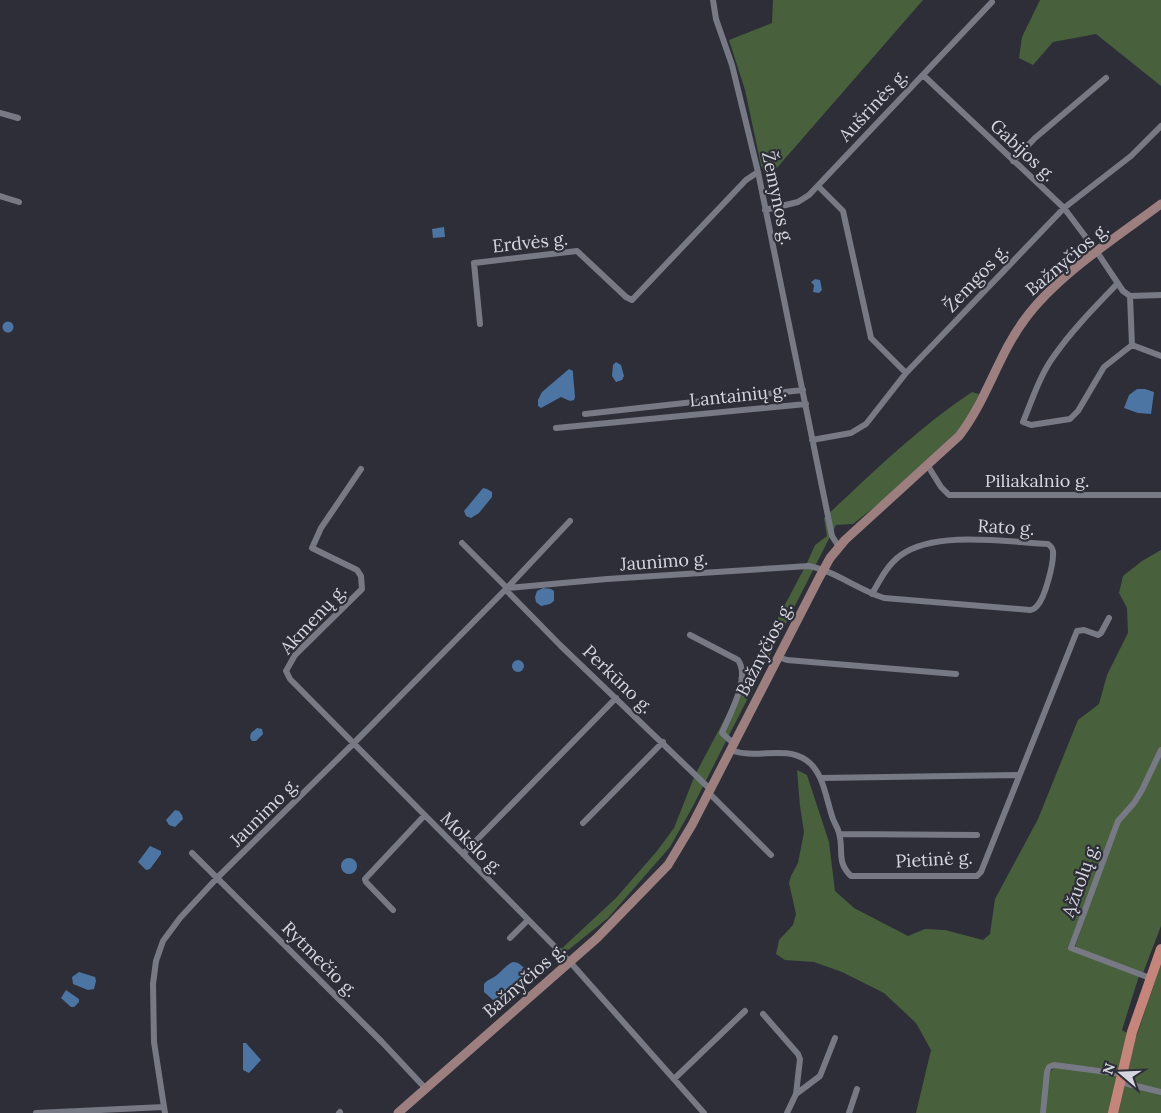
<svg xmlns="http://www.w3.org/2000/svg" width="1161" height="1113" font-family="Lora,serif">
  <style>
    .green { fill: #48603c }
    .water { fill: #4d75a3 }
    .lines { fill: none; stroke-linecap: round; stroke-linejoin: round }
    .street { stroke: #777985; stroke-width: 6 }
    .secondary { stroke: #9e7f80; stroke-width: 9 }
    .primary { stroke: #c5857a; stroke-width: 10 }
    .labels { text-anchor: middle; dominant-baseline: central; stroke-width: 4.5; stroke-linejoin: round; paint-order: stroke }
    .street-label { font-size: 18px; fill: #d6d7de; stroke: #2d2e38 }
  </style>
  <rect width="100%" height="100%" fill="#2d2e38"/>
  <path class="green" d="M 773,0 L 923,0 L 769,177 L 766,178 L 761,165 L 745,90 L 729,40 L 772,23 Z
    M 1040,0 L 1161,0 L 1161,86 L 1096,34 L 1053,42 L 1033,65 L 1019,58 L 1022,37 Z
    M 972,392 L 979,394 L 969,415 L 956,433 L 887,497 L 853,524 L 836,525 L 692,808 L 670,847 L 608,918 L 562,955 L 559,951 L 616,898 L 657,851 L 674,828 L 695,775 L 807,563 L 815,545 L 827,536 L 824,518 C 871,474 918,428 972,392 Z
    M 1161,550 L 1161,747 L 1147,777 L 1133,801 L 1116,820 L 1068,949 L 1139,976 L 1122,1030 L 1127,1033 L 1119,1070 L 1051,1063 L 1041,1113 L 916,1113 L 931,1050 L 916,1023 L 884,993 L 842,972 L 814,962 L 785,960 L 776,954 L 779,940 L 793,925 L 796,914 L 789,883 L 791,876 L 798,863 L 804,832 L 800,806 L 797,770 L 807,775 L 829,842 L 835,891 L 854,908 L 908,936 L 925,929 L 945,930 L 983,940 L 990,934 L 995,899 L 1038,819 L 1078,720 L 1099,704 L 1107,675 L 1128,633 L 1127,608 L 1119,593 L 1123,576 L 1142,561 Z
    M 1161,753 L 1161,926 L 1143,973 L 1075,947 L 1118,822 Z
    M 1161,964 L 1161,1113 L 1117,1113 L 1135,1040 Z
    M 1055,1067 L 1113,1074 L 1118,1077 L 1111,1113 L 1045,1113 L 1049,1073 Z"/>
  <path class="water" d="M 444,227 L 445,237 L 433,238 L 432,229 Z
    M 815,279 L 820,280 L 822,290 L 819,293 L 813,292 L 814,285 L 811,282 Z
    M2.5 327a5.5 5.5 0 1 1 11 0a5.5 5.5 0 1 1-11 0Z
    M 616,362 L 621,365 L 624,376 L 622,380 L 616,382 L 612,376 L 613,365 Z
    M 569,369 L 573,371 L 573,374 L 575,397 L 574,400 L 570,401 L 561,397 L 541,408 L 538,406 L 538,400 L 542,392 Z
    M 1137,389 L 1145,389 L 1154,392 L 1151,414 L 1138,413 L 1124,408 L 1129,395 Z
    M 483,488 L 487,489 L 492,492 L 492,497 L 479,513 L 471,518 L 466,516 L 464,511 Z
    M 543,588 L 551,589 L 554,591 L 554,601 L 550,604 L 541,606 L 536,602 L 535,597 L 537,591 Z
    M512 666a6 6 0 1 1 12 0a6 6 0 1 1-12 0Z
    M 257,728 L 262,729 L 263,734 L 256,741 L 252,741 L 250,738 L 251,733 Z
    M 175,810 L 179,811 L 182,815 L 183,819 L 175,827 L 169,825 L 166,820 Z
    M 150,846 L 161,851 L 161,854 L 150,869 L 146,870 L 138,862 Z
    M341 866a8 8 0 1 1 16 0a8 8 0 1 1-16 0Z
    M 513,962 C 519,962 524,967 527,972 L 525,976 L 499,999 L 493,1000 L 484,992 L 484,984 C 488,979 492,979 497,975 C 503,970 506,965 513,962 Z
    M 79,972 L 95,977 L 96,981 L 94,989 L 88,990 L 73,984 L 72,977 Z
    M 66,990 L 79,999 L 79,1002 L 74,1007 L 71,1007 L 61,998 Z
    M 243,1043 L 246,1043 L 261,1060 L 249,1073 L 243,1070 Z"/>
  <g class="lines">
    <path class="street" d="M 713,0 L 716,19 L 732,65 L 758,172 L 832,536 L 839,547
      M 923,75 L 1064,208 L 1097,252 L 1123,291 L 1130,296 L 1161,295
      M 0,113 L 18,118
      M 1013,161 L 1035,138 L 1106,78
      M 818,186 L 843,211 L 871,338 L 906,373
      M 0,196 L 19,202
      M 765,210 L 798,202 L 809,195 L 992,2
      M 1117,284 C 1095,307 1072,330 1054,356 C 1040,375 1032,400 1023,422 L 1031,425 L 1070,419 L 1078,411 L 1104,367 L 1132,345 L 1161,356
      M 1130,296 L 1132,345
      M 480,324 L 474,263 L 577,251 L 626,297 L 632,300 L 746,180 L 758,172
      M 585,414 L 803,390
      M 556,428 L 806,404
      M 812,440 L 851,433 L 866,424 L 906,373 L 1064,208 L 1131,156 L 1161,126
      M 928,466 L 941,487 L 949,495 L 1161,495
      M 361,469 L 321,528 L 312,548 L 357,570 L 361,576 L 362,589 L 295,655 L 286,671 L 290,679 L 570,962 L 704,1113
      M 462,543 L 507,588 L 607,579 L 809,566 C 835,571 858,590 884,598 L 1030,610 C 1034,609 1034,609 1037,606 C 1045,598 1054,563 1053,551 C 1052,546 1051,547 1048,544 C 1008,542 935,530 901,555 C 888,564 880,580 872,594
      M 506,590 L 560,645 L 711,790
      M 690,635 L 738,660 C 751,678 729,715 722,733 L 734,744
      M 778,657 L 787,660 L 956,674
      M 731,750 C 756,760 784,745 806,760 C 824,772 826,800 833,819 C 835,824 838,828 839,833 C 844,850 836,862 851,876 L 977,876 L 981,872 L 1077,631 L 1084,630 L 1098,635 L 1101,633 L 1109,618
      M 821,778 L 1019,775
      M 709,793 L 771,855
      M 583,823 L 663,742
      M 840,834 L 977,835
      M 192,853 L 382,1042 L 426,1089
      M 463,854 L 616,698
      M 393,910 L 366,882 L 365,879 L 424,816
      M 510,938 L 528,920
      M 1150,978 L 1071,948 L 1118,821 L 1134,803 L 1142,790 L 1161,750
      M 763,1014 L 798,1054 L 800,1059 L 796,1094 L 787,1113
      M 674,1079 L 745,1011
      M 1120,1082 L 1161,1092
      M 796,1094 L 820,1076 L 835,1038
      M 164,1107 L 154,1042 L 153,984 L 156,961 L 163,941 L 180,918 L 217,878 L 353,744 L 507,588 L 570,521
      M 36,1113 L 164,1107 L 165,1113
      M 339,1113 L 340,1112
      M 849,1113 L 857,1089
      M 1043,1113 L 1047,1072 L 1049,1067 L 1054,1065 L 1122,1074"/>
    <path class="secondary" d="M 398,1113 L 597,938 L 668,865 L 692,825 L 819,578 L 830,558 L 845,540 L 959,436 C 987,400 998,355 1025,319 C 1057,275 1117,237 1161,204"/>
    <path class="primary" d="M 1113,1113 L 1132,1032 L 1161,949"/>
  </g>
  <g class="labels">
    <g class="street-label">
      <text transform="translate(873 105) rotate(-47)">Aušrinės g.</text>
      <text transform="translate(1023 150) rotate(43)">Gabijos g.</text>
      <text transform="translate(778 198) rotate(78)">Žemynos g.</text>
      <text transform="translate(530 242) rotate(-6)">Erdvės g.</text>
      <text transform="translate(1067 259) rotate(-40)">Bažnyčios g.</text>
      <text transform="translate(976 278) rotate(-47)">Žemgos g.</text>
      <text transform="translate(738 395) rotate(-6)">Lantainių g.</text>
      <text x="1037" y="480">Piliakalnio g.</text>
      <text transform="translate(1006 527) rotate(3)">Rato g.</text>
      <text transform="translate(664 561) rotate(-4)">Jaunimo g.</text>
      <text transform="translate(313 619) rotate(-47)">Akmenų g.</text>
      <text transform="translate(764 649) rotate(-63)">Bažnyčios g.</text>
      <text transform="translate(618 679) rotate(44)">Perkūno g.</text>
      <text transform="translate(264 812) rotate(-45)">Jaunimo g.</text>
      <text transform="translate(472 843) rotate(45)">Mokslo g.</text>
      <text transform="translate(934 859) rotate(-3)">Pietinė g.</text>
      <text transform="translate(1080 880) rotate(-70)">Ąžuolų g.</text>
      <text transform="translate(320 959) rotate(45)">Rytmečio g.</text>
      <text transform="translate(524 980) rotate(-41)">Bažnyčios g.</text>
    </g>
  </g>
  <g transform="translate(1121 1073) rotate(289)" stroke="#2d2e38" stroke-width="4" paint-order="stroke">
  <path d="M0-4L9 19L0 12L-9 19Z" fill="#d6d7de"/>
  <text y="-8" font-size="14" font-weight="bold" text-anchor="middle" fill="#d6d7de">N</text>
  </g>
</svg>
